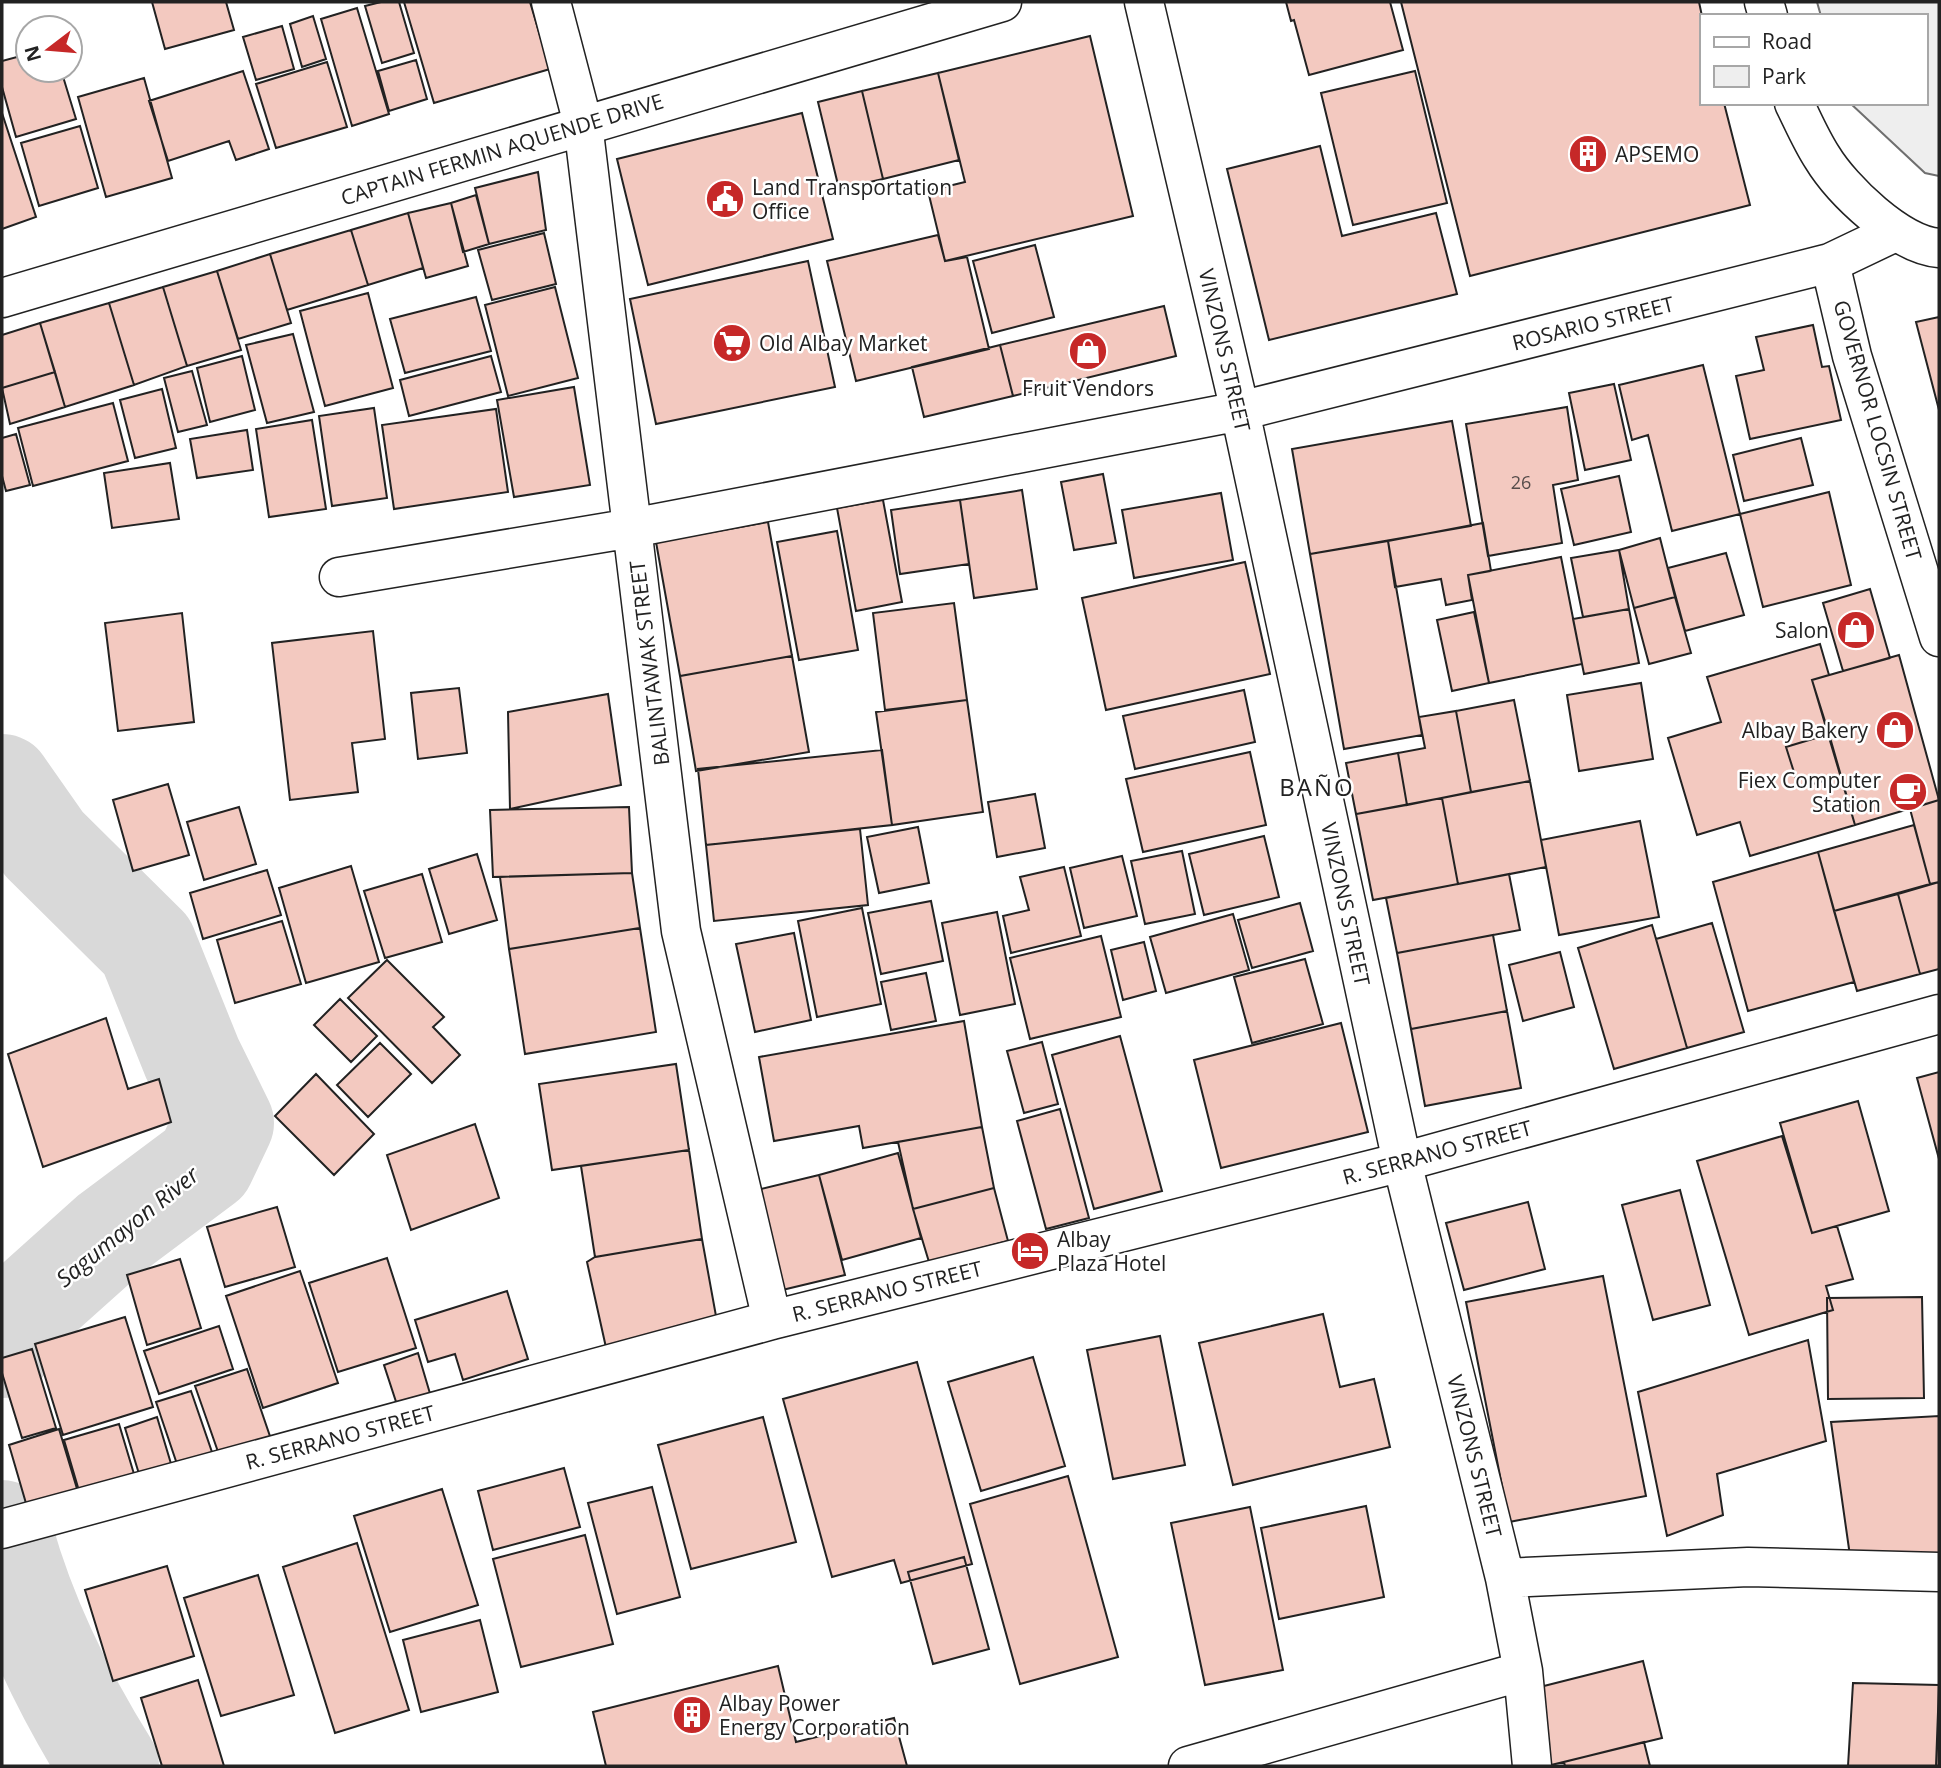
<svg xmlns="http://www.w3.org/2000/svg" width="1941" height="1768" font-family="'Open Sans',sans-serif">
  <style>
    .green { fill: #eee; stroke: #6f6f6f; stroke-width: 2 }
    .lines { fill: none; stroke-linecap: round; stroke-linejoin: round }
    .river { stroke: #d9d9d9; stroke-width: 100 }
    .building { fill: #f3c9c0; stroke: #222; stroke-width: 2 }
    .minor-casing { stroke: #222; stroke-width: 41 }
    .major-casing { stroke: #222; stroke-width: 41 }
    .minor { stroke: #fff; stroke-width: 38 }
    .major { stroke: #fff; stroke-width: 38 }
    .labels { text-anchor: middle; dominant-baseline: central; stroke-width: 5; stroke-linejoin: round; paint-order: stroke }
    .number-label { font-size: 18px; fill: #564c4a }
    .street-label { font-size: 21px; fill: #222; stroke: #fff }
    .poi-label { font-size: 21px; fill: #222; stroke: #fff; text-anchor: start }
    .water-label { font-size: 23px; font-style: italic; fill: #222; stroke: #fff }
    .quarter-label { font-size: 24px; letter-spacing: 2px; fill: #222; stroke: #fff }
  </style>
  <rect width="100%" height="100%" fill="#fff"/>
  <path class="green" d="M 1817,2 L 1939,2 L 1939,176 L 1925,173 L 1850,103 L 1925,103 L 1925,16 L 1821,16 Z"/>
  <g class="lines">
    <path class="river" d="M 2,784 L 44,844 L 147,946 L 192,1058 L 224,1123 L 205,1163 L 110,1234 L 24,1311 L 2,1348
      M 2,1530 C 24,1612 64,1694 109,1766"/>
  </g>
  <path class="building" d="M 152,2 L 226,2 L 234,30 L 165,49 Z
    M 381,2 L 399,2 L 414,53 L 382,63 L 365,6 Z
    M 404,2 L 530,2 L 550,69 L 434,103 Z
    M 1286,2 L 1390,2 L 1403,50 L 1309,75 L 1294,20 L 1291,21 Z
    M 1401,2 L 1699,2 L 1702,16 L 1701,103 L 1724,103 L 1750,205 L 1470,276 Z
    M 357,8 L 389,114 L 352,126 L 321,19 Z
    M 313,16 L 326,59 L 302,67 L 290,24 Z
    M 282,26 L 294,69 L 256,80 L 243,37 Z
    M 1090,36 L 1133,216 L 945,261 L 928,191 L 965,182 L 938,73 Z
    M 28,54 L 28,70 L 61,70 L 76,119 L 16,137 L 2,87 L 2,61 Z
    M 416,60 L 427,99 L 389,111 L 378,71 Z
    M 327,62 L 347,127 L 276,148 L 256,84 Z
    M 243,71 L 269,149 L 236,160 L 229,141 L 168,161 L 149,101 Z
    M 1415,71 L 1447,203 L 1353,225 L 1321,93 Z
    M 938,73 L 959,160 L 883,179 L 862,91 Z
    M 144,78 L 172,178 L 106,197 L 78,97 Z
    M 862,91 L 883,179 L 839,189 L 818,102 Z
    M 2,113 L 36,217 L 2,229 Z
    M 802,113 L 833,239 L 648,285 L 617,159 Z
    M 80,126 L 98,188 L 39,206 L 21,143 Z
    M 1320,146 L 1342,236 L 1436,213 L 1457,294 L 1269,340 L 1227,169 Z
    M 538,172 L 546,230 L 489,244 L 475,188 Z
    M 476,195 L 489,244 L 463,252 L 451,203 Z
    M 451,203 L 468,266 L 426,278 L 408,213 Z
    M 408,213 L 423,268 L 368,285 L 351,230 Z
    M 351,230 L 368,285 L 287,310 L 270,254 Z
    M 544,233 L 556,284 L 492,300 L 478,250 Z
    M 938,235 L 945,261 L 967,257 L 989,349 L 856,381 L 827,261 Z
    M 1035,245 L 1054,317 L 992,333 L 973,261 Z
    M 270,254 L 291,323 L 238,339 L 217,271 Z
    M 808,261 L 835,387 L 656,424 L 630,299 Z
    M 217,271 L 241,350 L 187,366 L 163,287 Z
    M 163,287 L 187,366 L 134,385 L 109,303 Z
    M 555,287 L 578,378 L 508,396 L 485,305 Z
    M 368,293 L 393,388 L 325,406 L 300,311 Z
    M 476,297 L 491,351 L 405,373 L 390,319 Z
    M 109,303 L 134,385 L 65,407 L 40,323 Z
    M 1164,306 L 1176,356 L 1013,396 L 1000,345 Z
    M 1939,317 L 1939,410 L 1916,322 Z
    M 40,323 L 55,372 L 2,388 L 2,335 Z
    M 1813,325 L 1822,367 L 1829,366 L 1841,420 L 1750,439 L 1736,376 L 1764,370 L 1756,337 Z
    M 293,334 L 314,412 L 267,423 L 246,345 Z
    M 1000,345 L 1013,396 L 924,417 L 912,367 Z
    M 242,356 L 255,410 L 210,422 L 197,368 Z
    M 491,356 L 501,392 L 409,416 L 400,380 Z
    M 1703,365 L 1740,514 L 1672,531 L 1648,435 L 1632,440 L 1619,385 Z
    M 192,371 L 207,425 L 178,432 L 164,378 Z
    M 55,372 L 65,407 L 10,424 L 2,388 Z
    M 1614,384 L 1631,460 L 1585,470 L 1569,393 Z
    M 574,387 L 590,485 L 514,497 L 497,400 Z
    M 162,389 L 176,448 L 135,458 L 120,400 Z
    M 113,403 L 128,461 L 33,486 L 18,428 Z
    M 1567,407 L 1578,480 L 1553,485 L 1562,543 L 1488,556 L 1466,424 Z
    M 374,408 L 387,498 L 332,506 L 319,416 Z
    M 496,409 L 508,492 L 394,509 L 382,425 Z
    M 312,420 L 326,509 L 269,517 L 256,429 Z
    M 1452,421 L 1471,526 L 1310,554 L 1292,449 Z
    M 247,430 L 253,470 L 197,478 L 190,439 Z
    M 16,434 L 30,485 L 6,491 L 2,476 L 2,438 Z
    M 1801,438 L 1813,485 L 1744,501 L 1733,455 Z
    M 170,463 L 179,519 L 112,528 L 104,473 Z
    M 1103,474 L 1116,543 L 1074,550 L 1061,482 Z
    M 1619,476 L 1631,532 L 1574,545 L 1561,489 Z
    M 1022,490 L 1037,589 L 974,598 L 960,500 Z
    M 1829,492 L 1851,585 L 1763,607 L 1740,514 Z
    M 1221,493 L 1233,560 L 1134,578 L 1122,510 Z
    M 883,500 L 902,602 L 856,611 L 837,508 Z
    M 960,500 L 969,564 L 900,574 L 891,510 Z
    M 768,522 L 792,656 L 680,676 L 656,542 Z
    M 1483,523 L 1491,571 L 1468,575 L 1472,600 L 1446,605 L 1441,579 L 1395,587 L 1388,541 Z
    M 837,531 L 858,650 L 799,660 L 777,542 Z
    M 1660,538 L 1675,597 L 1634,608 L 1619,550 Z
    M 1388,541 L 1422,735 L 1344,749 L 1310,554 Z
    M 1619,550 L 1629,609 L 1583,617 L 1571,558 Z
    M 1726,553 L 1744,615 L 1685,631 L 1668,568 Z
    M 1561,557 L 1582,664 L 1489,683 L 1468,575 Z
    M 1245,562 L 1270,674 L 1106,710 L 1082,598 Z
    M 1870,589 L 1890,658 L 1843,671 L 1823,603 Z
    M 1675,597 L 1691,653 L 1649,664 L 1634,608 Z
    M 954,603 L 967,700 L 885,710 L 873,613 Z
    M 1629,609 L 1639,663 L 1584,674 L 1573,619 Z
    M 1474,612 L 1489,683 L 1452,691 L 1437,620 Z
    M 182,613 L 194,722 L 118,731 L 105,623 Z
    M 373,631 L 385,739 L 352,743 L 358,792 L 290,800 L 272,643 Z
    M 1820,644 L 1829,675 L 1812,680 L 1829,734 L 1786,747 L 1799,788 L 1841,776 L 1855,825 L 1750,856 L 1740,822 L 1697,835 L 1668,738 L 1721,722 L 1707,677 Z
    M 1899,655 L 1939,800 L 1855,825 L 1812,680 Z
    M 792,656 L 809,752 L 696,771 L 680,676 Z
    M 1641,683 L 1653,759 L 1579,771 L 1567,695 Z
    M 459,688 L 467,753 L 418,759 L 411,693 Z
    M 1244,690 L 1255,742 L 1135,769 L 1123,716 Z
    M 608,694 L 621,785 L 510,809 L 508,712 Z
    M 967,700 L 983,812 L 892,825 L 876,712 Z
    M 1514,700 L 1530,781 L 1471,792 L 1456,711 Z
    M 1456,711 L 1471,792 L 1407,805 L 1398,753 L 1425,748 L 1419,717 Z
    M 1829,734 L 1841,776 L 1799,788 L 1786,747 Z
    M 882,750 L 892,825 L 706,845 L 698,769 Z
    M 1250,752 L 1266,825 L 1143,852 L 1126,779 Z
    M 1398,753 L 1407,805 L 1356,814 L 1346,763 Z
    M 1530,781 L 1546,867 L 1458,884 L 1442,798 Z
    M 168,784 L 189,855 L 133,871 L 113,800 Z
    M 1035,794 L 1045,848 L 997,857 L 988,802 Z
    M 1442,798 L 1458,884 L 1373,900 L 1356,814 Z
    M 1939,800 L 1939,882 L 1930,884 L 1910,809 Z
    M 239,807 L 256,864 L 204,880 L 187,822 Z
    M 629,807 L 632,873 L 493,877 L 490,810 Z
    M 1640,821 L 1659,917 L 1559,935 L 1541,840 Z
    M 1914,825 L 1930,884 L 1834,911 L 1818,852 Z
    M 918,827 L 929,883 L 879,893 L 867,837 Z
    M 860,829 L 868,905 L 714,921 L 706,845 Z
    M 1264,836 L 1279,897 L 1204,915 L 1189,854 Z
    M 1182,851 L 1195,914 L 1145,924 L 1131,861 Z
    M 1818,852 L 1854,982 L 1748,1011 L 1713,882 Z
    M 477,854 L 497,920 L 449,934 L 429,869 Z
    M 1122,856 L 1137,916 L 1084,928 L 1070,868 Z
    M 351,866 L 379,962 L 306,983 L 279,888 Z
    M 1064,867 L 1081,936 L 1011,953 L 1003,916 L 1029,910 L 1020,877 Z
    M 267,870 L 281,915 L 203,939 L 190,893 Z
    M 632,873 L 640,928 L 509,949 L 500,877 Z
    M 422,874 L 442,942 L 385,958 L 364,891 Z
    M 1509,874 L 1520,930 L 1397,953 L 1386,898 Z
    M 1939,882 L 1939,969 L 1920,974 L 1898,894 Z
    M 1898,894 L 1920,974 L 1857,991 L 1834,911 Z
    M 931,901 L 943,961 L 881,974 L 868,913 Z
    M 1300,903 L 1313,951 L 1252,968 L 1238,920 Z
    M 862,908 L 881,1004 L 817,1017 L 798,921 Z
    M 997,912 L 1015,1004 L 960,1015 L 942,923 Z
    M 1233,914 L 1249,970 L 1166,993 L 1150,937 Z
    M 282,921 L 301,984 L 235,1003 L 217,940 Z
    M 1712,923 L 1744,1032 L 1687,1048 L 1656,939 Z
    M 1652,925 L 1687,1048 L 1614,1069 L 1578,948 Z
    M 640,928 L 656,1032 L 525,1054 L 509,949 Z
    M 794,933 L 811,1020 L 755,1032 L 736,944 Z
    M 1493,935 L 1507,1011 L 1411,1029 L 1397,953 Z
    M 1101,936 L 1121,1017 L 1030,1039 L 1010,958 Z
    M 1144,942 L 1156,991 L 1123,1000 L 1111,950 Z
    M 1560,952 L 1574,1007 L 1523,1021 L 1509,965 Z
    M 1305,959 L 1323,1024 L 1252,1043 L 1234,977 Z
    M 387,960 L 444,1017 L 433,1027 L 460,1055 L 432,1083 L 348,998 Z
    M 926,973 L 936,1021 L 891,1030 L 881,982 Z
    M 340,999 L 377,1036 L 351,1062 L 314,1025 Z
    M 1507,1011 L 1521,1088 L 1425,1106 L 1411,1029 Z
    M 106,1018 L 128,1089 L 159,1079 L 171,1122 L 43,1167 L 8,1054 Z
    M 964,1021 L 982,1127 L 863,1148 L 859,1126 L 774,1141 L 759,1057 Z
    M 1341,1023 L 1368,1132 L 1221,1168 L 1194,1060 Z
    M 1120,1036 L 1162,1191 L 1094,1209 L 1052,1055 Z
    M 1042,1042 L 1058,1104 L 1024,1113 L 1007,1051 Z
    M 380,1043 L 411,1074 L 368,1117 L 337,1085 Z
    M 676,1064 L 689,1150 L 552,1170 L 539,1084 Z
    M 1939,1072 L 1939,1159 L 1917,1078 Z
    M 316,1074 L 374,1134 L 334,1175 L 275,1116 Z
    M 1858,1101 L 1889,1211 L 1812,1233 L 1780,1123 Z
    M 1060,1109 L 1089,1218 L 1046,1229 L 1017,1121 Z
    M 475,1124 L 499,1198 L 411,1230 L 387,1155 Z
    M 982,1127 L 994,1188 L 913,1209 L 898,1142 Z
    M 1782,1136 L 1812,1233 L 1837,1226 L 1853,1279 L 1826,1286 L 1833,1310 L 1749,1335 L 1697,1161 Z
    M 689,1150 L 702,1239 L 595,1257 L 581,1166 Z
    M 898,1153 L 921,1238 L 842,1260 L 819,1175 Z
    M 819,1175 L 845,1275 L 778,1291 L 753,1191 Z
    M 994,1188 L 1008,1241 L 929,1262 L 913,1209 Z
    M 1680,1190 L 1710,1305 L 1653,1320 L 1622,1205 Z
    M 1528,1202 L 1545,1269 L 1464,1290 L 1446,1223 Z
    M 277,1207 L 295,1267 L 225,1287 L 207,1227 Z
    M 702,1239 L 718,1327 L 607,1352 L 587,1262 L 595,1257 Z
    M 387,1258 L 416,1348 L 338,1372 L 309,1283 Z
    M 180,1259 L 201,1328 L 147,1345 L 127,1275 Z
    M 300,1271 L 338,1383 L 263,1408 L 226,1296 Z
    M 1603,1276 L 1646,1496 L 1509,1522 L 1466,1302 Z
    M 507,1291 L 528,1359 L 463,1380 L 455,1354 L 428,1362 L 415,1320 Z
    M 1922,1297 L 1924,1398 L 1828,1399 L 1827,1298 Z
    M 1323,1314 L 1340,1387 L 1374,1379 L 1390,1447 L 1233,1485 L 1199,1343 Z
    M 125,1317 L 153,1407 L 63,1435 L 35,1344 Z
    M 219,1326 L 233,1369 L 159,1394 L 144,1351 Z
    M 1160,1336 L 1185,1465 L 1113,1479 L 1087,1350 Z
    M 1808,1340 L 1826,1441 L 1717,1474 L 1723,1515 L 1667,1536 L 1638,1392 Z
    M 32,1349 L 56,1428 L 22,1438 L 2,1373 L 2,1358 Z
    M 418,1353 L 434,1407 L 401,1417 L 384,1365 Z
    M 1033,1357 L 1065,1466 L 981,1491 L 948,1382 Z
    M 917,1362 L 972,1564 L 901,1583 L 894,1560 L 832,1577 L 783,1399 Z
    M 247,1369 L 274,1448 L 223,1466 L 195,1386 Z
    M 191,1391 L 214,1458 L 179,1470 L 156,1402 Z
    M 1939,1416 L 1939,1556 L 1850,1556 L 1831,1422 Z
    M 157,1417 L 175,1477 L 143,1487 L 125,1428 Z
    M 763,1417 L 796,1542 L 691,1569 L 658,1445 Z
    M 119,1424 L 137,1484 L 82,1501 L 64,1440 Z
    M 59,1429 L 81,1502 L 30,1517 L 9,1445 Z
    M 564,1468 L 580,1527 L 493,1550 L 478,1491 Z
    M 1068,1476 L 1118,1657 L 1020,1684 L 970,1504 Z
    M 652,1487 L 680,1597 L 617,1614 L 588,1503 Z
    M 442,1489 L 478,1605 L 390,1632 L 354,1516 Z
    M 1366,1506 L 1384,1597 L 1279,1619 L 1261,1528 Z
    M 1250,1507 L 1283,1670 L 1205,1685 L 1171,1523 Z
    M 585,1535 L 613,1644 L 521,1667 L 493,1559 Z
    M 357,1543 L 409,1710 L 335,1733 L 283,1567 Z
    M 964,1557 L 989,1649 L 933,1664 L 908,1572 Z
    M 167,1566 L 194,1656 L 113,1681 L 85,1590 Z
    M 258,1575 L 294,1695 L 221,1716 L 184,1598 Z
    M 480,1620 L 498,1692 L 421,1712 L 403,1640 Z
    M 1643,1661 L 1662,1738 L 1547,1766 L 1528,1690 Z
    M 778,1666 L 796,1742 L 894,1718 L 907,1766 L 606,1766 L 593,1712 Z
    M 198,1680 L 224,1766 L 162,1766 L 141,1698 Z
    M 1853,1683 L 1939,1685 L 1936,1766 L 1848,1766 Z
    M 1939,1714 L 1939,1766 L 1936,1766 Z
    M 1644,1742 L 1650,1766 L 1565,1766 L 1564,1762 Z"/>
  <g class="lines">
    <g class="minor-casing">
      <path id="minor" d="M 551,2 L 583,124 L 681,931 L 772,1320
        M 1144,2 L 1240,411 L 1402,1162 L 1505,1578 L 1523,1671 L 1532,1766
        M 1830,263 L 1852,356 L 1939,637
        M 339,577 L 632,528 L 1240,411 L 1830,263 L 1895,232
        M 2,1529 L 772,1320 L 1402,1162 L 1939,1014
        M 1505,1578 L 1748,1567 L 1939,1572
        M 1188,1766 L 1523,1671"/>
    </g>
    <g class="major-casing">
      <path id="major" d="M 1764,2 L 1768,16
        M 1794,103 C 1803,121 1811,140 1822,157 C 1842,190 1899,245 1939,248
        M 2,298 L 1002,2"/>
    </g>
    <use href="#minor" class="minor"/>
    <use href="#major" class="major"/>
  </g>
  <defs>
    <g id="building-disc" transform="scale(2.0125)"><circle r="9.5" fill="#c62828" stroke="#fff"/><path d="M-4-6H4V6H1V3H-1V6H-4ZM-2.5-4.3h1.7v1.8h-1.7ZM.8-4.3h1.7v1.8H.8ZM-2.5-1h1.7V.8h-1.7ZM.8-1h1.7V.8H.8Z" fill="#fff"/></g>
    <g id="civic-disc" transform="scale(2.0125)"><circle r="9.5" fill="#c62828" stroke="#fff"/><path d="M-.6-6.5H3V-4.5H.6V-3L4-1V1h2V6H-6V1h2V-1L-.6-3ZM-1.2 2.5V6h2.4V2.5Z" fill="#fff"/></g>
    <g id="supermarket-disc" transform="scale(2.0125)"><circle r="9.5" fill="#c62828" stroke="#fff"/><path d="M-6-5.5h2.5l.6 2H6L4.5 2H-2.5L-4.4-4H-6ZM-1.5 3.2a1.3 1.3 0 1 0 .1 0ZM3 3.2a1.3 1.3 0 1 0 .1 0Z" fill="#fff"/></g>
    <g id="shop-disc" transform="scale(2.0125)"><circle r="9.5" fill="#c62828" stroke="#fff"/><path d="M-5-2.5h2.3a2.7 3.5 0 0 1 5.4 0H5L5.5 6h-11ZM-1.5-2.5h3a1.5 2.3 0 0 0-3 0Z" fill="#fff"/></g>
    <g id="cafe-disc" transform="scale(2.0125)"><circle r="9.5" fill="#c62828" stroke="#fff"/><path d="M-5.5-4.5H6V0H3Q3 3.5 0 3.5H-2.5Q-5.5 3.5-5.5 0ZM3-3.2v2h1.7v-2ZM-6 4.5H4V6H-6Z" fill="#fff"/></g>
    <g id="hotel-disc" transform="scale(2.0125)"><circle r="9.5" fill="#c62828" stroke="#fff"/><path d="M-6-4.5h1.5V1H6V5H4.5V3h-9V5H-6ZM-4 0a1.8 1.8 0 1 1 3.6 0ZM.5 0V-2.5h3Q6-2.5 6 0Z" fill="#fff"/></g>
  </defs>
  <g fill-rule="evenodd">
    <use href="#building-disc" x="1588" y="154"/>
    <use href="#civic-disc" x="725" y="199"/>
    <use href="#supermarket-disc" x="732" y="343"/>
    <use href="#shop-disc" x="1088" y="351"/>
    <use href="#shop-disc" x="1856" y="630"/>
    <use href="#shop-disc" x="1895" y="730"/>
    <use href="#cafe-disc" x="1908" y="792"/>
    <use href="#hotel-disc" x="1030" y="1251"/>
    <use href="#building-disc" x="692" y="1715"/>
  </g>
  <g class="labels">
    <g class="number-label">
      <text x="1521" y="482">26</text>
    </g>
    <g class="street-label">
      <text transform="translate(502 149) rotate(-17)">CAPTAIN FERMIN AQUENDE DRIVE</text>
      <text transform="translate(1593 323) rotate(-14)">ROSARIO STREET</text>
      <text transform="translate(1225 350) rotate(77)">VINZONS STREET</text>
      <text transform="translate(1878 430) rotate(74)">GOVERNOR LOCSIN STREET</text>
      <text transform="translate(649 663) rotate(-97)">BALINTAWAK STREET</text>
      <text transform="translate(1346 904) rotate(78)">VINZONS STREET</text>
      <text transform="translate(1437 1152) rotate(-15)">R. SERRANO STREET</text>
      <text transform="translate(887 1291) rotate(-14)">R. SERRANO STREET</text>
      <text transform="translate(340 1437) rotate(-15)">R. SERRANO STREET</text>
      <text transform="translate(1475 1456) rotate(76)">VINZONS STREET</text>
    </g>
    <g class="poi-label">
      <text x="1615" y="154">APSEMO</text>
      <text x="752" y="187">Land Transportation<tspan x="752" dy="24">Office</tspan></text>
      <text x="759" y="343">Old Albay Market</text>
      <text x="1088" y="388" text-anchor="middle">Fruit Vendors</text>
      <text x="1829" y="630" text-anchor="end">Salon</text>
      <text x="1868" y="730" text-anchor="end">Albay Bakery</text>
      <text x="1881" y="780" text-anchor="end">Fiex Computer<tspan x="1881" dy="24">Station</tspan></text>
      <text x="1057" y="1239">Albay<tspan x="1057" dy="24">Plaza Hotel</tspan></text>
      <text x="719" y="1703">Albay Power<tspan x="719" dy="24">Energy Corporation</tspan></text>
    </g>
    <g class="water-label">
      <text transform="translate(127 1226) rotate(-39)">Sagumayon River</text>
    </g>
    <g class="quarter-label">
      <text x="1317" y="786">BAÑO</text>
    </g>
  </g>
  <rect width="1941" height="1768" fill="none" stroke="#222222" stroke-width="7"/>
  <rect x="1700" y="14" width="228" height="91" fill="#ffffff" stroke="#a7a7a7" stroke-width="2"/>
  <rect x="1714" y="37" width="35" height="10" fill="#ffffff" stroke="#a7a7a7" stroke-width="2"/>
  <text x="1762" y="49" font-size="21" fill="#222222">Road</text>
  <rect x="1714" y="66" width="35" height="21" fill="#eeeeee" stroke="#a7a7a7" stroke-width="2"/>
  <text x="1762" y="84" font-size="21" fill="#222222">Park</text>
  <g transform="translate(49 49) rotate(254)"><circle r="33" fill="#ffffff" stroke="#a7a7a7" stroke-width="2"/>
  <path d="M0-5L12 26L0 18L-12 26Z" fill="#c62828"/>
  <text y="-10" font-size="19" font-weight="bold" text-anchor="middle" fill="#222222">N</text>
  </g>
</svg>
